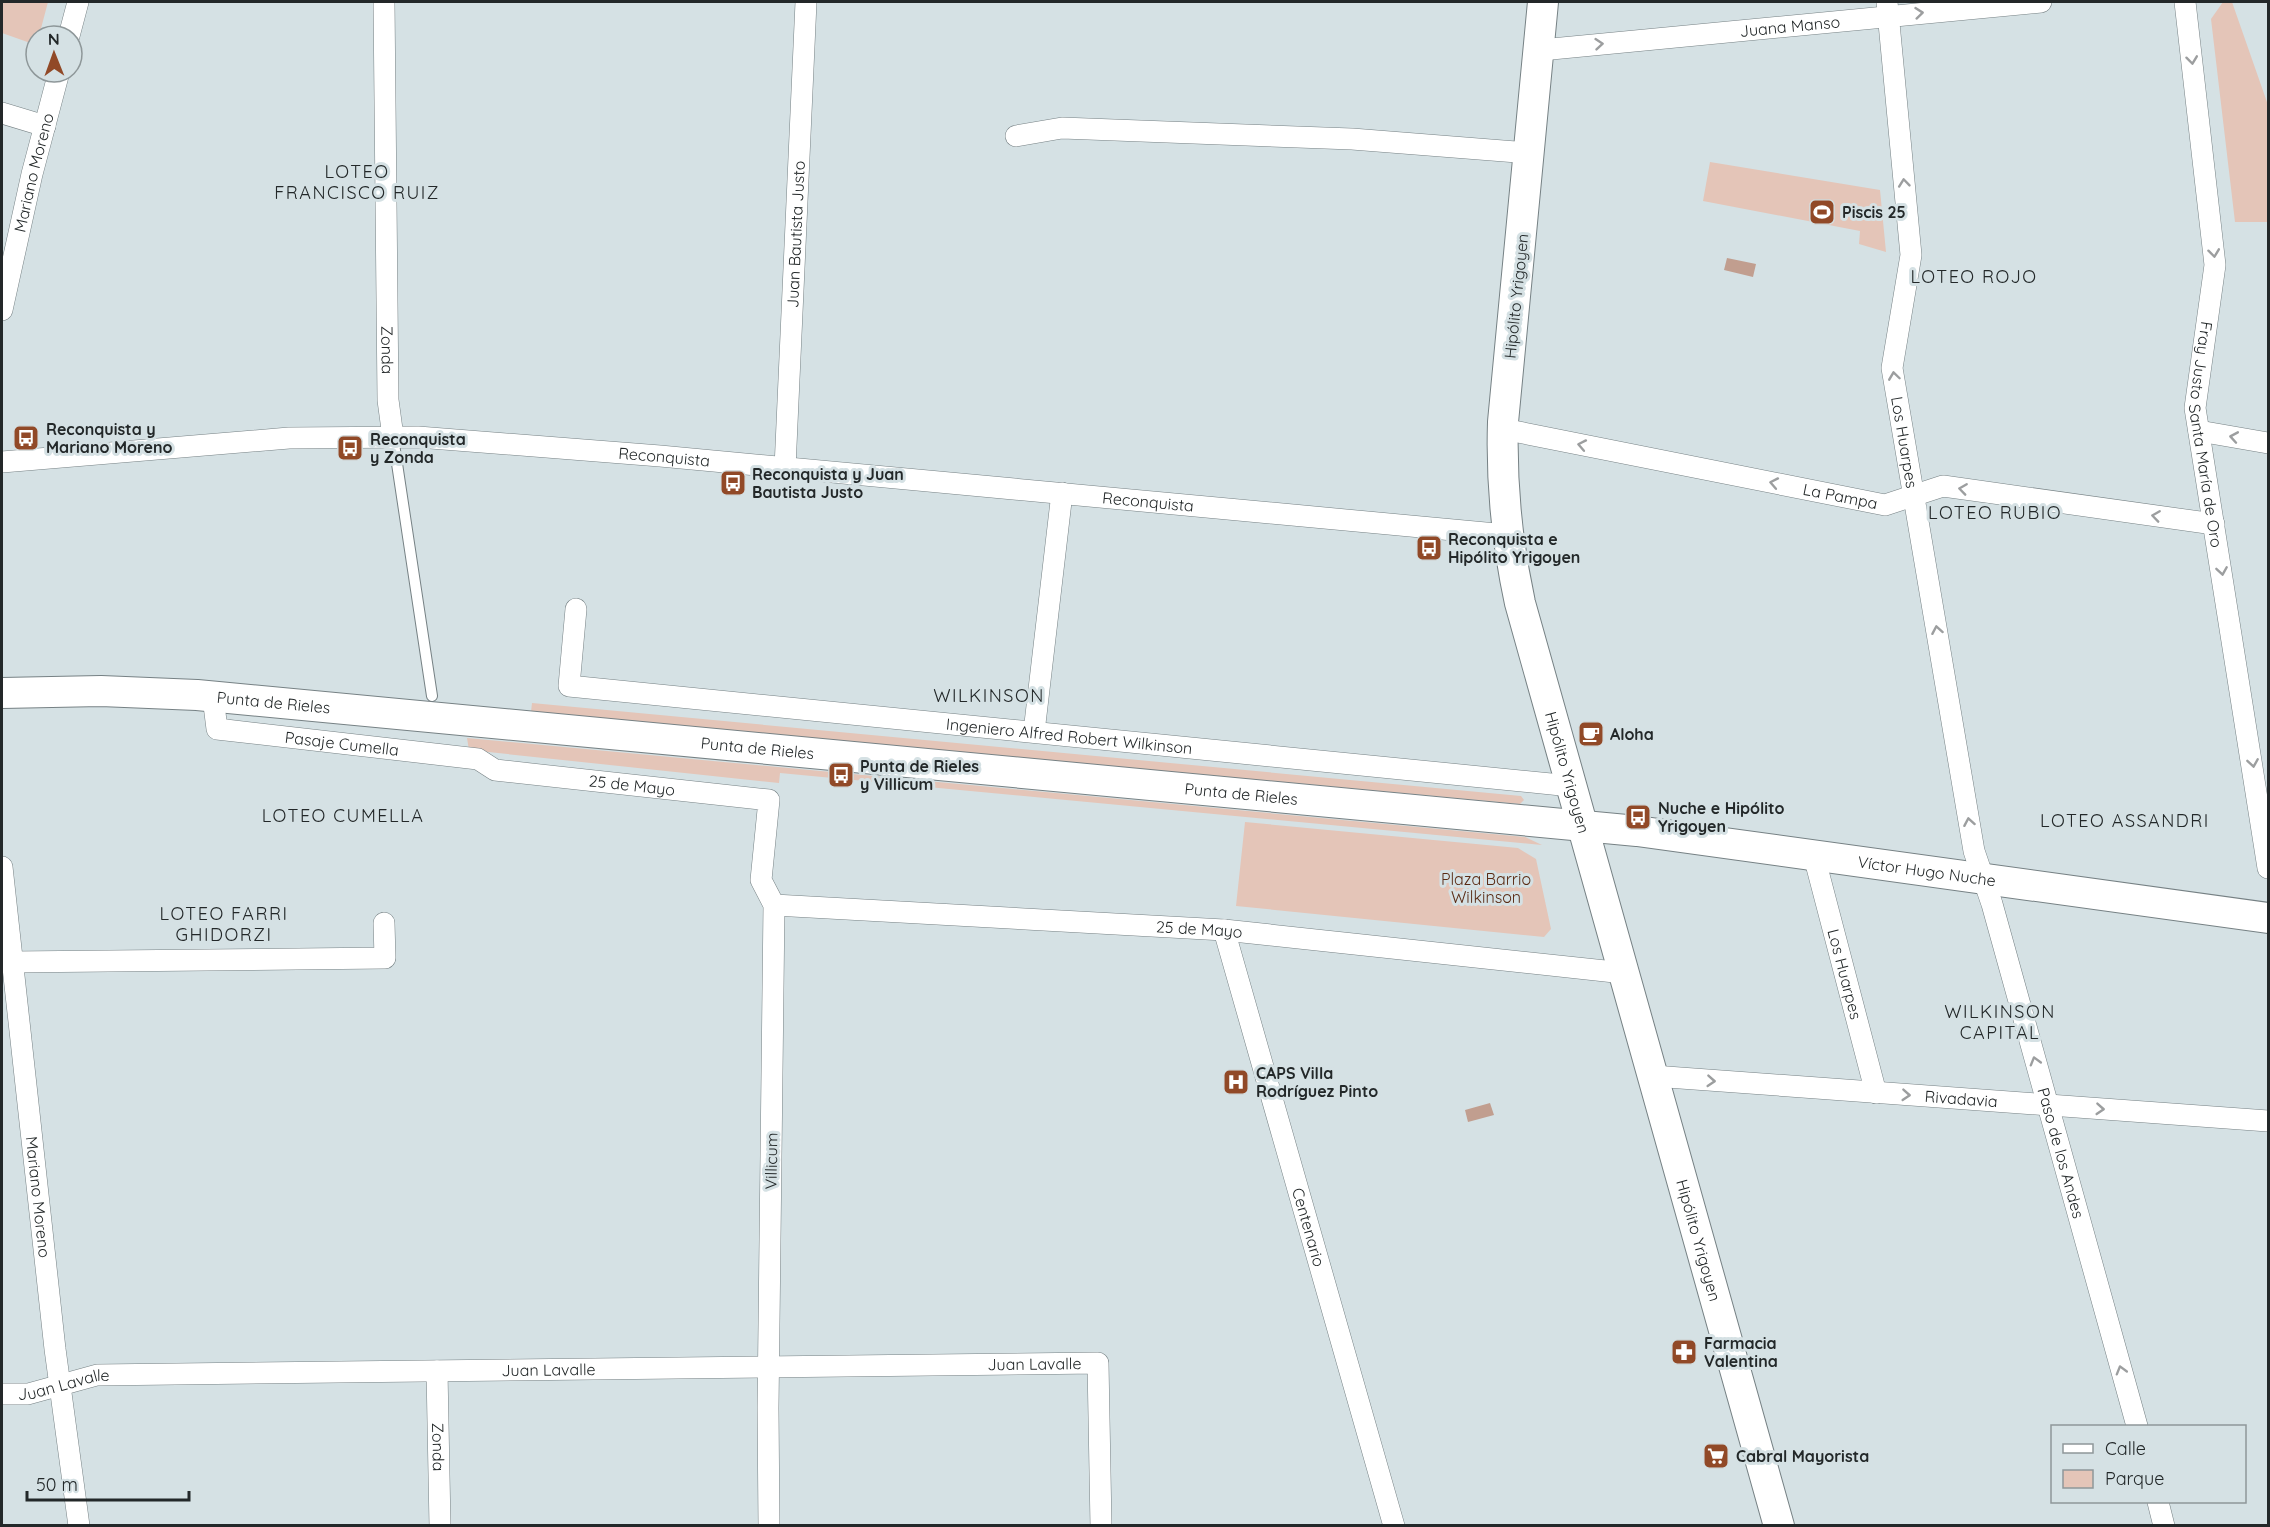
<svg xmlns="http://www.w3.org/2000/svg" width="2270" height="1527" font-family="Quicksand,sans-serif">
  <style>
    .green { fill: #e4c5b8 }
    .water { fill: #c19e8f }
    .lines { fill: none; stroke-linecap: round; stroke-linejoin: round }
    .lane-casing { stroke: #768184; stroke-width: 12 }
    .street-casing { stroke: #768184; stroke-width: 22 }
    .secondary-casing { stroke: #768184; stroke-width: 32 }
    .lane { stroke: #fff; stroke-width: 10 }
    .street { stroke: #fff; stroke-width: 21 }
    .secondary { stroke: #fff; stroke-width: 30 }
    .oneway { stroke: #9c9e9f }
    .labels { text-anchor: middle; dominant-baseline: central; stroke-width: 6; stroke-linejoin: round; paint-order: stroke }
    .street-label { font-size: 16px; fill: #232829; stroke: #d5e1e4 }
    .poi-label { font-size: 16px; font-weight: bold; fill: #232829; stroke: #d5e1e4; text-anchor: start }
    .park-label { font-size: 16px; fill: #5a2b14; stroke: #d5e1e4 }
    .neighbourhood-label { font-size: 18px; letter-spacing: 1.5px; fill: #232829; stroke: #d5e1e4 }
  </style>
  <rect width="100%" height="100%" fill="#d5e1e4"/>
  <path class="green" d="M 2,2 L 48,2 L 39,36 L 36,36 L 36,45 L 2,33 Z
    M 2223,2 L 2232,2 L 2268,105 L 2268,222 L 2235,222 L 2211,19 Z
    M 1710,162 L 1880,190 L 1886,252 L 1859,244 L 1860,231 L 1703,201 Z
    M 532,703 L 1521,796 L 1524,800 L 1520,804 L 531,712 Z
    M 467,738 L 1525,837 L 1542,845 L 780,773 L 779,783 L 469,750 Z
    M 1245,822 L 1518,848 L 1536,859 L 1551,929 L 1544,937 L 1236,906 Z"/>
  <path class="water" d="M 1727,258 L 1756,264 L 1753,277 L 1724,270 Z
    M 1490,1103 L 1494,1115 L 1468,1122 L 1465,1110 Z"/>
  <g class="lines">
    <g class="lane-casing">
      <path id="lane" d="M 393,437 L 432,696"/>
    </g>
    <g class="street-casing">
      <g id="street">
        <path id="s1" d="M 384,2 L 388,400 L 393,437"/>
        <path id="s2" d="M 1887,2 L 1911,255 L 1892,368 L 1974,851 L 1992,904 L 2137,1426"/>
        <path id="s3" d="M 2185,2 L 2215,265 L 2195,408 L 2268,868"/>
        <path d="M 69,36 L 78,2"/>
        <path id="s4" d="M 1541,50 L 2041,2"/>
        <path d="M 2,113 L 45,126"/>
        <path d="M 1016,136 L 1062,128 L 1352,139 L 1530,153"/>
        <path id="s5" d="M 2,310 L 32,174 L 59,72"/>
        <path id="s6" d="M 1503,429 L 1885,505 L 1943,486 L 2214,524"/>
        <path d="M 2199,431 L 2268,443"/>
        <path id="s7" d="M 2,462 L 289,438 L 418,437 L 660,456 L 1507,535"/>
        <path id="s8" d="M 785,468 L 806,2"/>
        <path id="s9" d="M 576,609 L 569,686 L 1571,786"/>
        <path id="s10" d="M 213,697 L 217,729 L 478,759 L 495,770 L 769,800 L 761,880 L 774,905 L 768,1408 L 769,1526"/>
        <path d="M 1034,732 L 1062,493"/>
        <path id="s11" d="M 1814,856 L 1876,1093"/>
        <path id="s12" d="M 2,867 L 55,1349 L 79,1526"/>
        <path id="s13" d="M 774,905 L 1224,930 L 1624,973"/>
        <path id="s14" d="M 1224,930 L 1394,1526"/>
        <path d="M 12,962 L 385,958 L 384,923"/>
        <path id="s15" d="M 1653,1076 L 2268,1121"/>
        <path id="s16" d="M 437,1371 L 440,1526"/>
        <path id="s17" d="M 2,1394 L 28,1394 L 97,1375 L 1098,1363 L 1101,1526"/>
        <path d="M 2158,1502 L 2164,1526"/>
      </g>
    </g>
    <g class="secondary-casing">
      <g id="secondary">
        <path id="s18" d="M 1543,2 L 1503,422 C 1501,484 1507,543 1520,603 L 1779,1526"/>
        <path id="s19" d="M 2,693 L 101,691 L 197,695 L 1637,831 L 2268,918"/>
      </g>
    </g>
    <use href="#lane" class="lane"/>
    <use href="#street" class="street"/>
    <use href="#secondary" class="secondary"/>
  </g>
  <defs><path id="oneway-chevron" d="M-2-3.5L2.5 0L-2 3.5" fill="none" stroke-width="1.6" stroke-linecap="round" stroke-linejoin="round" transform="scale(1.5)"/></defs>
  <g class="oneway">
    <use href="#oneway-chevron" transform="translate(1919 13) rotate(-6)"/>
    <use href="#oneway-chevron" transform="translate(1599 44) rotate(-5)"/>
    <use href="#oneway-chevron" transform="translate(2192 60) rotate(83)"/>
    <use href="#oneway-chevron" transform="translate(1904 183) rotate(-96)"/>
    <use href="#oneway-chevron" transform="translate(2214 253) rotate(83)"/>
    <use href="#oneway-chevron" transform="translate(1894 376) rotate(-98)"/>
    <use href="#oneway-chevron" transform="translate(2234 437) rotate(-170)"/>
    <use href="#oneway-chevron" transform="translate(1582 445) rotate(-169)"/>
    <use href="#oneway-chevron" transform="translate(1774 483) rotate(-169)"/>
    <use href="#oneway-chevron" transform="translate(1963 489) rotate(-172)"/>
    <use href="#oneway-chevron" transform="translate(2156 516) rotate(-172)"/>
    <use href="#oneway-chevron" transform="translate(2222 571) rotate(81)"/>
    <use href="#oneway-chevron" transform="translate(1937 630) rotate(-100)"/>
    <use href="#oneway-chevron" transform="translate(2253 763) rotate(81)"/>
    <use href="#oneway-chevron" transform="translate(1969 822) rotate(-100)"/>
    <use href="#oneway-chevron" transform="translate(2035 1061) rotate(-106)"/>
    <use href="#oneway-chevron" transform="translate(1711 1081) rotate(4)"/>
    <use href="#oneway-chevron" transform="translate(1906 1095) rotate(4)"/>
    <use href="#oneway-chevron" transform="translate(2100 1109) rotate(4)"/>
    <use href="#oneway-chevron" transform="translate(2121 1370) rotate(-106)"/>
  </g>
  <defs>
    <g id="stadium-square" transform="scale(1.35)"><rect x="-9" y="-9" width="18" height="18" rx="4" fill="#914927" stroke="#d5e1e4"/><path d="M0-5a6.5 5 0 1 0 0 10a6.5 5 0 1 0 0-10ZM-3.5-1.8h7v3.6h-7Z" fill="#fff"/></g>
    <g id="bus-square" transform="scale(1.35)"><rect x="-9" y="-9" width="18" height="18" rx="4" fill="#914927" stroke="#d5e1e4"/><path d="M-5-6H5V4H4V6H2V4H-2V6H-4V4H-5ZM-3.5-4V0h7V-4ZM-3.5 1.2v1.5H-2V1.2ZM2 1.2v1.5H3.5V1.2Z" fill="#fff"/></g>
    <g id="cafe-square" transform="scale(1.35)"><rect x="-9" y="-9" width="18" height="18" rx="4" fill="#914927" stroke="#d5e1e4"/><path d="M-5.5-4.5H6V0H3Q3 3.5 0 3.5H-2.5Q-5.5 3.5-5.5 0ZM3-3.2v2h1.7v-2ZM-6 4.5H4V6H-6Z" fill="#fff"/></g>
    <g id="hospital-square" transform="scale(1.35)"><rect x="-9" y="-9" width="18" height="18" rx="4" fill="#914927" stroke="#d5e1e4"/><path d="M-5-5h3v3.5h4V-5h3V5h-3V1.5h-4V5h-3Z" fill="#fff"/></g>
    <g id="pharmacy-square" transform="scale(1.35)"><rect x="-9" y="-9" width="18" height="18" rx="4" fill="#914927" stroke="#d5e1e4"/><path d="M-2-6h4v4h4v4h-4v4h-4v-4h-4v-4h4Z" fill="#fff"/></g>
    <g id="supermarket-square" transform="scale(1.35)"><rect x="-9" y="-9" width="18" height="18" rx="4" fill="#914927" stroke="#d5e1e4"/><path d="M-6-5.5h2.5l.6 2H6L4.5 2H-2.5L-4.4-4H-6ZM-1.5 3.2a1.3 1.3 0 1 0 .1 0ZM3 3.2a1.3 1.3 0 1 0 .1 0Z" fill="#fff"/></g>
  </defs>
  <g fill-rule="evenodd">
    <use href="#stadium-square" x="1822" y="212"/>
    <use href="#bus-square" x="26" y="438"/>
    <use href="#bus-square" x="350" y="448"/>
    <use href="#bus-square" x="733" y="483"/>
    <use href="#bus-square" x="1429" y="548"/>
    <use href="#cafe-square" x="1591" y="734"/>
    <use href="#bus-square" x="841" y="775"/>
    <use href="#bus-square" x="1638" y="817"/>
    <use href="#hospital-square" x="1236" y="1082"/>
    <use href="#pharmacy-square" x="1684" y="1352"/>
    <use href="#supermarket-square" x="1716" y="1456"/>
  </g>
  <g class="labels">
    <g class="street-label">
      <text stroke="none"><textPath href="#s4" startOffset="250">Juana Manso</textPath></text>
      <text stroke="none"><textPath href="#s5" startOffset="141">Mariano Moreno</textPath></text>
      <text stroke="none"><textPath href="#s8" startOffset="234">Juan Bautista Justo</textPath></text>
      <text transform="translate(1516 296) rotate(-84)">Hipólito Yrigoyen</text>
      <text stroke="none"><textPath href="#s1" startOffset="348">Zonda</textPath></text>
      <text stroke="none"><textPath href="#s3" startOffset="436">Fray Justo Santa María de Oro</textPath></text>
      <text stroke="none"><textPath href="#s2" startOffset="444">Los Huarpes</textPath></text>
      <text stroke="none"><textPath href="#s7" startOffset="664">Reconquista</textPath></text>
      <text stroke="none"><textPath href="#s6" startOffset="344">La Pampa</textPath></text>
      <text stroke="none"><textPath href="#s7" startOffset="1150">Reconquista</textPath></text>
      <text stroke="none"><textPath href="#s19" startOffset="272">Punta de Rieles</textPath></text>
      <text stroke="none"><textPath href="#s9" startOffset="580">Ingeniero Alfred Robert Wilkinson</textPath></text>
      <text stroke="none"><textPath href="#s10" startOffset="158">Pasaje Cumella</textPath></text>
      <text stroke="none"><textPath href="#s19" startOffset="758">Punta de Rieles</textPath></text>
      <text stroke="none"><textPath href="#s18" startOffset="780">Hipólito Yrigoyen</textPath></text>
      <text stroke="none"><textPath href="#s10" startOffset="453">25 de Mayo</textPath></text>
      <text stroke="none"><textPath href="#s19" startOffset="1244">Punta de Rieles</textPath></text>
      <text stroke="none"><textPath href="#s19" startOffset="1934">Víctor Hugo Nuche</textPath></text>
      <text stroke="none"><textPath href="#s13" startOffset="426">25 de Mayo</textPath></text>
      <text stroke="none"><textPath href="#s11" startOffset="122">Los Huarpes</textPath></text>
      <text stroke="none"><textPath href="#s15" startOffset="309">Rivadavia</textPath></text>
      <text stroke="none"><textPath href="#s2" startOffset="1173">Paso de los Andes</textPath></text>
      <text transform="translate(771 1161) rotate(-89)">Villicum</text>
      <text stroke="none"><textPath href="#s12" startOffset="332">Mariano Moreno</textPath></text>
      <text stroke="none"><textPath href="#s14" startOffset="309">Centenario</textPath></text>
      <text stroke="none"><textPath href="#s18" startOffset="1266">Hipólito Yrigoyen</textPath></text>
      <text stroke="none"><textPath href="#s17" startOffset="1035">Juan Lavalle</textPath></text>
      <text stroke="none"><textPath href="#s17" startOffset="549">Juan Lavalle</textPath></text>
      <text stroke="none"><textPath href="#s17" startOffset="63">Juan Lavalle</textPath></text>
      <text stroke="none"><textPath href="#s16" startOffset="76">Zonda</textPath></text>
    </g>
    <g class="poi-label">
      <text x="1842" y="212">Piscis 25</text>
      <text x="46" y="429">Reconquista y<tspan x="46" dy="18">Mariano Moreno</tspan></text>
      <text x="370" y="439">Reconquista<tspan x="370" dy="18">y Zonda</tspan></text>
      <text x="752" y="474">Reconquista y Juan<tspan x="752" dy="18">Bautista Justo</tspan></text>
      <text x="1448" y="539">Reconquista e<tspan x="1448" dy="18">Hipólito Yrigoyen</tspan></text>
      <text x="1610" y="734">Aloha</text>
      <text x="860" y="766">Punta de Rieles<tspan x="860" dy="18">y Villicum</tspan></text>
      <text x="1658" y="808">Nuche e Hipólito<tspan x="1658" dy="18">Yrigoyen</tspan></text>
      <text x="1256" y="1073">CAPS Villa<tspan x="1256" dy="18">Rodríguez Pinto</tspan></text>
      <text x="1704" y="1343">Farmacia<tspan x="1704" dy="18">Valentina</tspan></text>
      <text x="1736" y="1456">Cabral Mayorista</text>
    </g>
    <g class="park-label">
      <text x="1486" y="879">Plaza Barrio<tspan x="1486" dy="18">Wilkinson</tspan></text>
    </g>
    <g class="neighbourhood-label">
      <text x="357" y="171">LOTEO<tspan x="357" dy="21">FRANCISCO RUIZ</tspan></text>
      <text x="1974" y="276">LOTEO ROJO</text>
      <text x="1995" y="512">LOTEO RUBIO</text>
      <text x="989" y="695">WILKINSON</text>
      <text x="343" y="815">LOTEO CUMELLA</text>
      <text x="2125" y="820">LOTEO ASSANDRI</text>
      <text x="224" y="913">LOTEO FARRI<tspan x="224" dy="21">GHIDORZI</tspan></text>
      <text x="2000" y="1011">WILKINSON<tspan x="2000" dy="21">CAPITAL</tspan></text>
    </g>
  </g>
  <rect width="2270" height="1527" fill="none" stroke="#232829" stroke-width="6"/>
  <rect x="2051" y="1425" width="195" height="78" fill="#d5e1e4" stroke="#8e9799" stroke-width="1.5"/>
  <rect x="2063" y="1444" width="30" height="9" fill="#ffffff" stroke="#8e9799" stroke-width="1.5"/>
  <text x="2105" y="1455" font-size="18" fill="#232829">Calle</text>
  <rect x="2063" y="1470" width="30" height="18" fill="#e4c5b8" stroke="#8e9799" stroke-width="1.5"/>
  <text x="2105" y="1485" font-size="18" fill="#232829">Parque</text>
  <g transform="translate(54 54) rotate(359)"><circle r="28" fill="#d5e1e4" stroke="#8e9799" stroke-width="1.5"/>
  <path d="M0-4.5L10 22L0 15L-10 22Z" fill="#914927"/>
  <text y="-9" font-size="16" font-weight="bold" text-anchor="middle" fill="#232829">N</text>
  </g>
  <path d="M27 1491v9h162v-9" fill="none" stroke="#232829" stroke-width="3"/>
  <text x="36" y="1491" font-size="18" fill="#232829" stroke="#d5e1e4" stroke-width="4.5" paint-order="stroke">50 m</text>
</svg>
